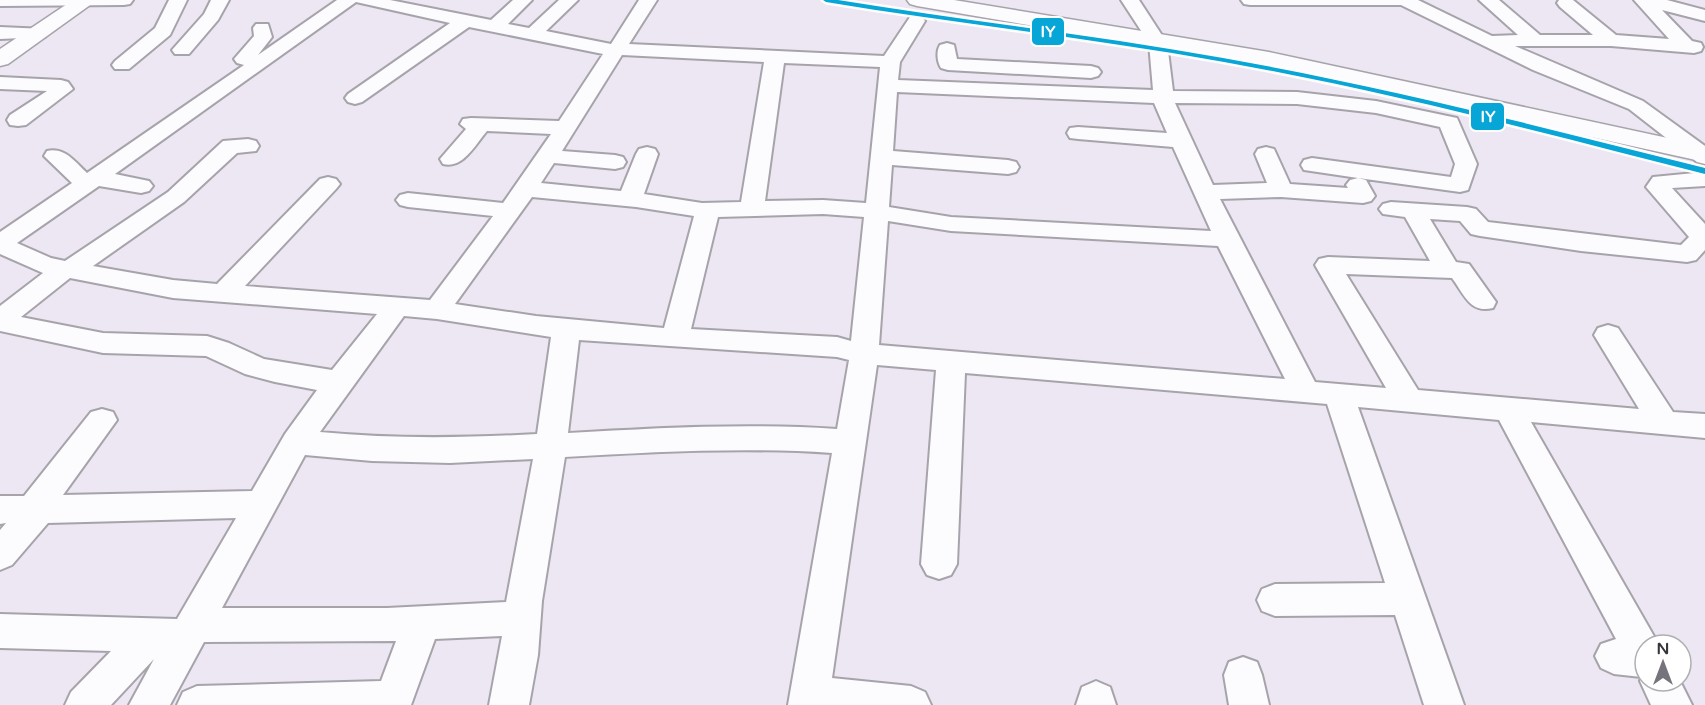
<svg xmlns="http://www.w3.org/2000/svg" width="1705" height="705" font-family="'Varela Round',sans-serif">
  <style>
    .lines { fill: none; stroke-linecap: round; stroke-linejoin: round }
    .minor-casing { stroke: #a7a3ab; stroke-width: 4 }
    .tertiary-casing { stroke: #a7a3ab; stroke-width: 3 }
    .secondary-casing { stroke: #a7a3ab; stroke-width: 3 }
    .minor { fill: #fcfbfd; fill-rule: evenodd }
    .tertiary { fill: #fcfbfd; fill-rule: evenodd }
    .secondary { fill: #fcfbfd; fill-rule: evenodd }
    .rail-1-casing { stroke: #fff; stroke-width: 5 }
    .rail-1 { fill: #08a6d6; fill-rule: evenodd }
    .line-badge { stroke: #fff; stroke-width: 2 }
    .badge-label { font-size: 16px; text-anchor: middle; font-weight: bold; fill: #fff }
  </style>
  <rect width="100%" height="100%" fill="#ece7f2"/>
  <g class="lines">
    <g class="minor-casing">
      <path id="minor" d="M 0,0 L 133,0 L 130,4 L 124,5 L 0,6 Z
        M 169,0 L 187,0 L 170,35 L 129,69 L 115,69 L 112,65 L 115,61 L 155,28 Z
        M 211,0 L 229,0 L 218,20 L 189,54 L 175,54 L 172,50 L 204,14 Z
        M 337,0 L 390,0 L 491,20 L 513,0 L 532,0 L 508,24 L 529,28 L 559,0 L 578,0 L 546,31 L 611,44 L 639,0 L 657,0 L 629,44 L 884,56 L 910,17 L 922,17 L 925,21 L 900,62 L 898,80 L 1153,90 L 1149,43 L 1121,0 L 1139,0 L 1167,43 L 1173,91 L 1297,92 L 1376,101 L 1457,118 L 1477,164 L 1468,190 L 1460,192 L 1358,178 L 1366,180 L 1375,196 L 1371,201 L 1363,203 L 1281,197 L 1220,199 L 1315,382 L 1386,388 L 1315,265 L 1319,259 L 1328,257 L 1430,261 L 1405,217 L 1383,214 L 1379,209 L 1383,204 L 1391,202 L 1467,207 L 1476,209 L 1488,222 L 1681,245 L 1689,237 L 1646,187 L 1653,177 L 1705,172 L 1705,186 L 1672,188 L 1705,224 L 1705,250 L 1696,260 L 1687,262 L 1581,251 L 1480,236 L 1471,234 L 1460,221 L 1430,219 L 1456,262 L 1469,264 L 1496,302 L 1493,308 C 1470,314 1464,294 1452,278 L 1346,274 L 1418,390 L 1639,409 L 1594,335 L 1598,328 L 1608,325 L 1618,328 L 1673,412 L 1705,414 L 1705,438 L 1531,422 L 1659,645 L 1645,645 L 1645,681 L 1680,681 L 1692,705 L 1651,705 L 1640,681 L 1641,677 L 1614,674 L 1601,668 L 1595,656 L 1601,644 L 1616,639 L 1499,420 L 1358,407 L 1464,705 L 1424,705 L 1395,615 L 1275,616 L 1262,611 L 1257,600 L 1262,589 L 1275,584 L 1385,583 L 1327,404 L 965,373 L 957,564 L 951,575 L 939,579 L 927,575 L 921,564 L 936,370 L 877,365 L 832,678 L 911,686 L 925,692 L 931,705 L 788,705 L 832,453 C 743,447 655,452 565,457 L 542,601 L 538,655 L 529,705 L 489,705 L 502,636 L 435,639 L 411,705 L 177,705 L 183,692 L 197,686 L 381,681 L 396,641 L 204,642 L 170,705 L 129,705 L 154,659 L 111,705 L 65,705 L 71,692 L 111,651 L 0,648 L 0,614 L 177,619 L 236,518 L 48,523 L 12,565 L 0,570 L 0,530 L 6,523 L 0,524 L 0,496 L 24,496 L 91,412 L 102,409 L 113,412 L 117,420 L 63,495 L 252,491 L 285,434 L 317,390 L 275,382 L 245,374 L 206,356 L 103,353 L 0,331 L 0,306 L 43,273 L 0,254 L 0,232 L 72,183 L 44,156 L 47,151 C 65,147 75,162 87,173 L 244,65 L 237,63 L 234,59 L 254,36 L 253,28 L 256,24 L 268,24 L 272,37 L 258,55 ZM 356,2 L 450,23 L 348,94 L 345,98 L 348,102 L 355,104 L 362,102 L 469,27 L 603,54 L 559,121 L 471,118 L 463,119 L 460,124 L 466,129 L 440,159 L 443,164 C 463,169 475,145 487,131 L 551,134 L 503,203 L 408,193 L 400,195 L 396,200 L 400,205 L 408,207 L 493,216 L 430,300 L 245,286 L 336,189 L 340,184 L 336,179 L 328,177 L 320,179 L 217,284 L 173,280 L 93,266 L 184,202 L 237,153 L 256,151 L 259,146 L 256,141 L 248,139 L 223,141 L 168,192 L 65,261 L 51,258 L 17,243 L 99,186 L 141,193 L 149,191 L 153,186 L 149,181 L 115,174 ZM 622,55 L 764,62 L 741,202 L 702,203 L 644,194 L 658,154 L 655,149 L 647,147 L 639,149 L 636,154 L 621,191 L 541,183 L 554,163 L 615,169 L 623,167 L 626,162 L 623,157 L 615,155 L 562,151 ZM 784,63 L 880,67 L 866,203 L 823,200 L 765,201 ZM 897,92 L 1154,103 L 1167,133 L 1078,127 L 1070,128 L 1067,133 L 1070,138 L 1078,139 L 1173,147 L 1211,231 L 951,217 L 889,207 L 892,165 L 1008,174 L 1016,172 L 1019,167 L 1016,162 L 1008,160 L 893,151 ZM 1175,103 L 1297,104 L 1376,113 L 1440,127 L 1455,164 L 1451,177 L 1312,158 L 1304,160 L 1301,165 L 1304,170 L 1358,178 L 1350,180 L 1346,185 L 1348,188 L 1290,184 L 1274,149 L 1266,147 L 1258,149 L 1255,154 L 1267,183 L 1213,185 ZM 532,197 L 636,207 L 694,216 L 664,328 L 536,316 L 455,304 ZM 823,214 L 864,217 L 851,341 L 837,337 L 691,329 L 718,217 ZM 888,221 L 951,231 L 1218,246 L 1285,379 L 879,345 ZM 70,278 L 173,298 L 377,314 L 332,370 L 264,359 L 229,343 L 207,336 L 103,333 L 21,317 ZM 404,316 L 437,319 L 551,337 L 537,434 C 464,438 393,439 320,432 ZM 579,340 L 837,357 L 849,360 L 837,429 C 747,423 658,428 568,433 ZM 305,455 L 372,461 L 450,463 L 533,459 L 506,602 L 387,608 L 222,608 Z
        M 1241,0 L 1418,0 L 1492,36 L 1518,35 L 1479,0 L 1499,0 L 1540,35 L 1593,35 L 1560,7 L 1557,3 L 1559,0 L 1573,0 L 1616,35 L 1669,39 L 1634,0 L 1667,0 L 1705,10 L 1705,21 L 1662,10 L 1692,41 L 1701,43 L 1703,47 L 1701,51 L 1694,53 L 1611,46 L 1515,46 L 1643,101 L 1705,146 L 1705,164 L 1697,162 L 1629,109 L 1533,70 L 1401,5 L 1250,5 L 1244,4 Z
        M 0,27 L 45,29 L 47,33 L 45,37 L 0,39 Z
        M 947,43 L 954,45 L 957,59 L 1091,66 L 1098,68 L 1101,72 L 1098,76 L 1091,78 L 948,70 L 941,68 C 937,62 936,51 940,45 Z
        M 0,77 L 61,80 L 68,82 L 73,89 L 26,125 L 18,126 L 10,125 L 7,120 L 10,115 L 47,91 L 0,89 Z
        M 1243,657 L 1257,662 L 1262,675 L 1269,705 L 1229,705 L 1224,675 L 1229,662 Z
        M 1096,681 L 1110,687 L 1116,705 L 1076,705 L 1082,687 Z"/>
    </g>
    <g class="tertiary-casing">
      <path id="tertiary" d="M 73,0 L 97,0 L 8,64 L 0,66 L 0,49 Z"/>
    </g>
    <g class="secondary-casing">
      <path id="secondary" d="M 907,0 L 954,0 L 1269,52 L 1705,146 L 1705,162 L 1269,66 L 917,6 L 910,4 Z"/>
    </g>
    <use href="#minor" class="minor"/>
    <use href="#tertiary" class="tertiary"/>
    <use href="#secondary" class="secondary"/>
    <g class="rail-1-casing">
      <path id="rail-1" d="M 823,0 L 838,0 C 966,21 1095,35 1223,58 C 1386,87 1546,128 1705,168 L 1705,174 C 1545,133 1386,91 1224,62 C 1092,38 959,24 826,2 Z"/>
    </g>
    <use href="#rail-1" class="rail-1"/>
  </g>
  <g class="line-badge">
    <rect x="1031" y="17" width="34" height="29" rx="6" fill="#08a6d6"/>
    <rect x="1470" y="102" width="35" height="29" rx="6" fill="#08a6d6"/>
  </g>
  <g class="badge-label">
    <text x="1048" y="37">IY</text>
    <text x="1488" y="122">IY</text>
  </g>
  <g transform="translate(1663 663)"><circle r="28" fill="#ffffff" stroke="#afaeb1" stroke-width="1.5"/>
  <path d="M0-4.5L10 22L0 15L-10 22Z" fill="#77737c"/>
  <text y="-9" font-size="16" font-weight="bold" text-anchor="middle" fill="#38343c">N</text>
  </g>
</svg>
